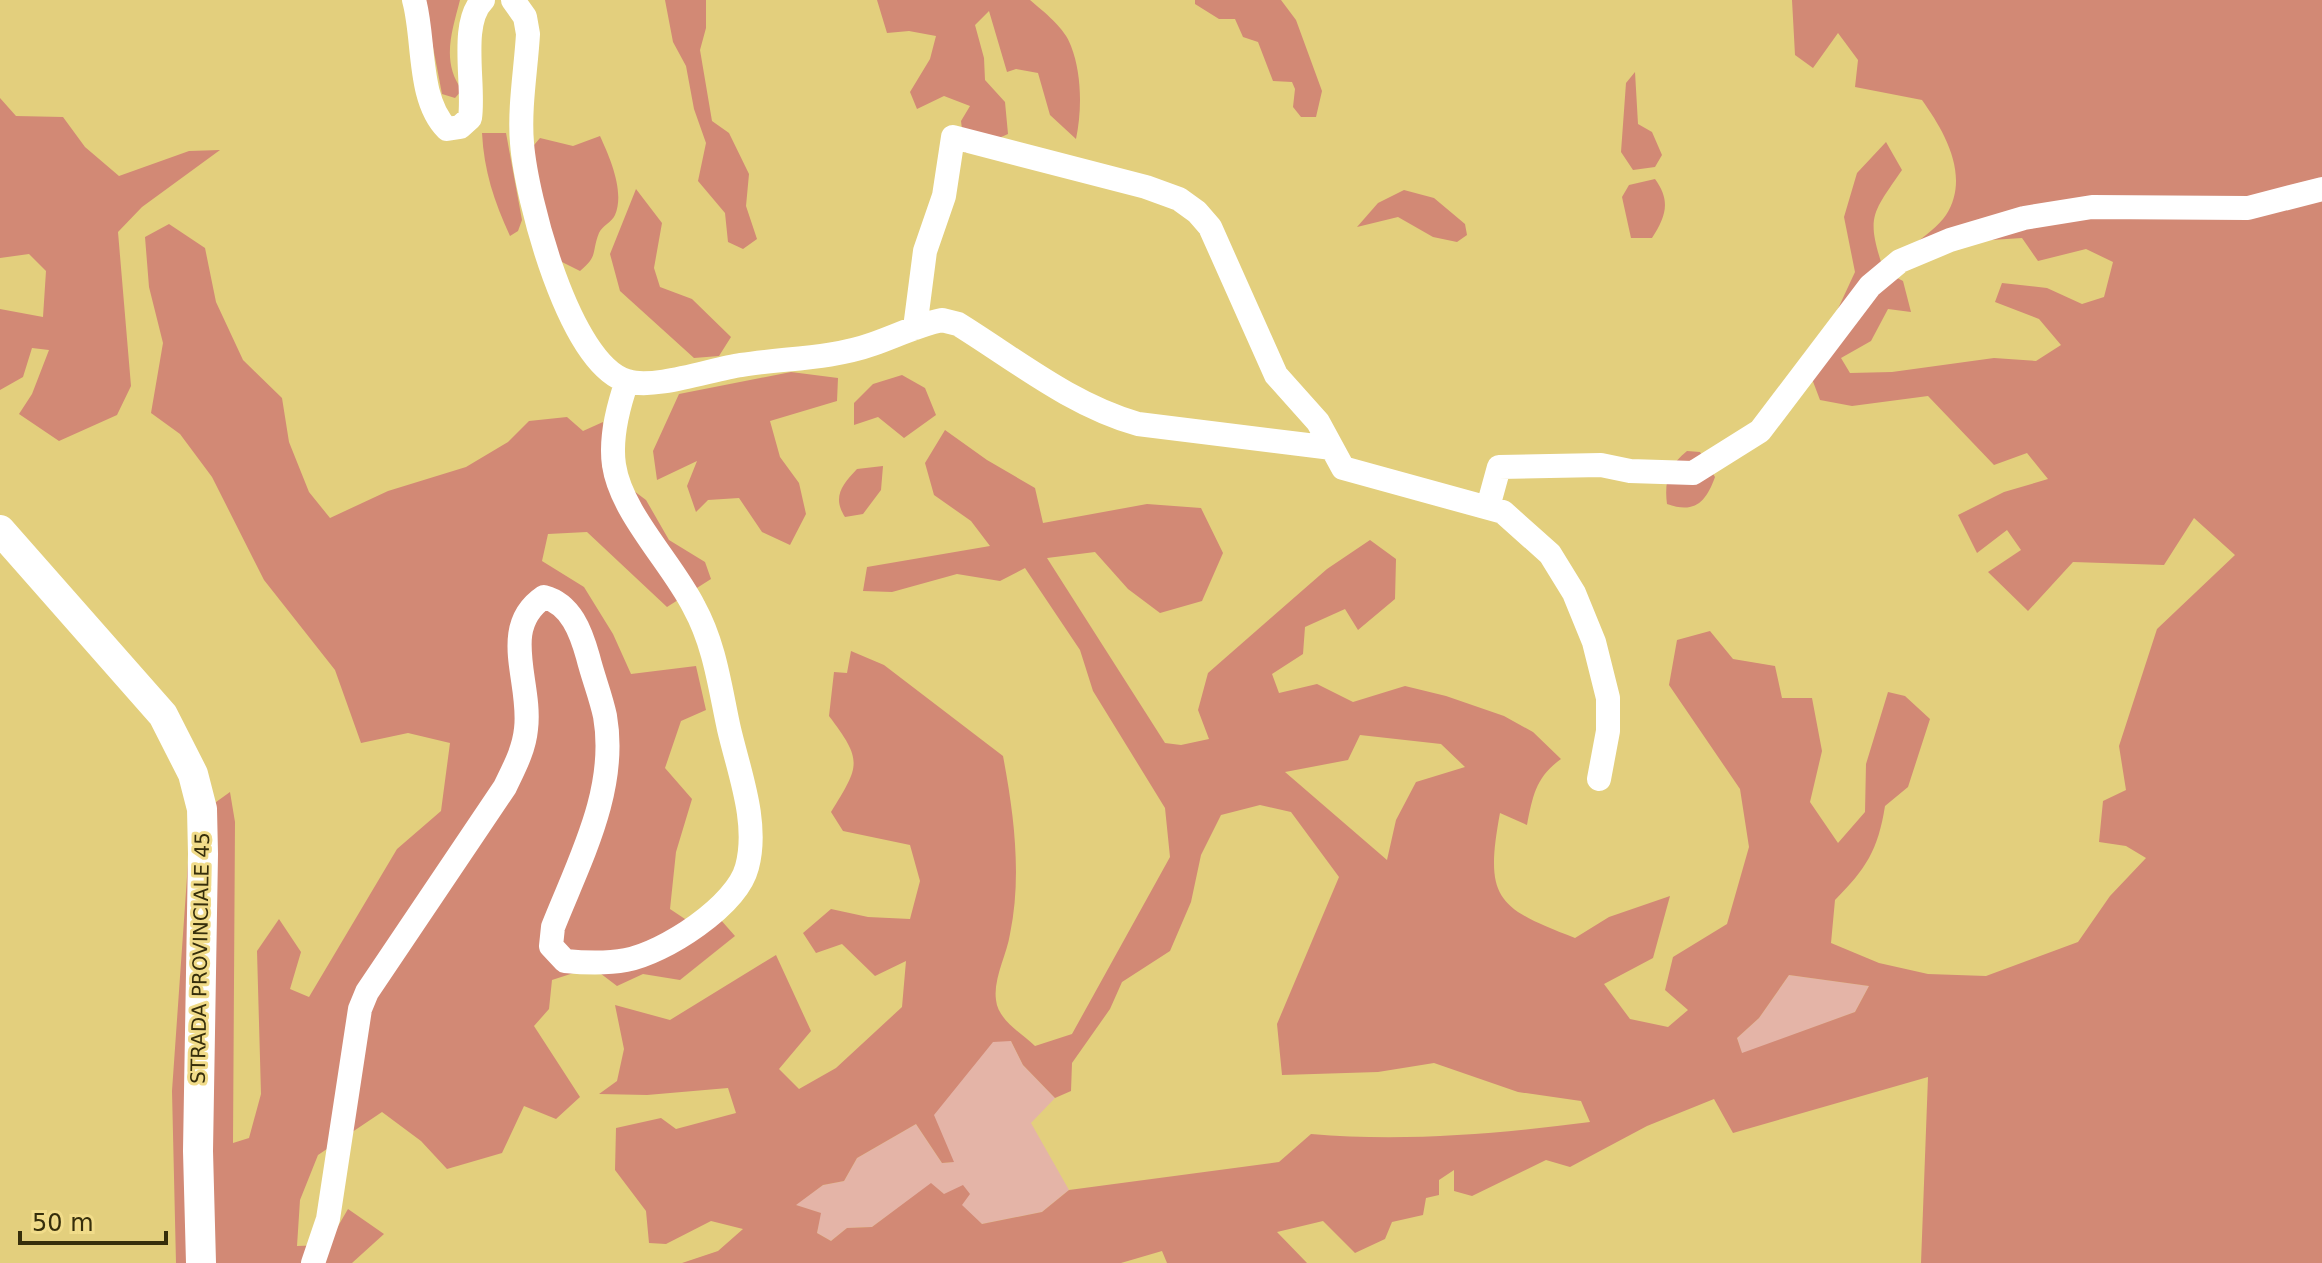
<svg xmlns="http://www.w3.org/2000/svg" width="2322" height="1263" font-family="'DejaVu Sans',sans-serif">
  <style>
    .green { fill: #e4b4a7 }
    .forest { fill: #d28975; fill-rule: evenodd }
    .lines { fill: none; stroke-linecap: round; stroke-linejoin: round }
    .minor { stroke: #fff; stroke-width: 24 }
    .major { stroke: #fff; stroke-width: 30 }
    .labels { text-anchor: middle; dominant-baseline: central; stroke-width: 6; stroke-linejoin: round; paint-order: stroke }
    .street-label { font-size: 20px; fill: #362e0b; stroke: #f1dc8a }
  </style>
  <rect width="100%" height="100%" fill="#e3cf7d"/>
  <path class="green" d="M 1789,975 L 1869,986 L 1855,1012 L 1742,1054 L 1737,1038 L 1759,1018 Z
    M 993,1041 L 1011,1041 L 1023,1065 L 1055,1098 L 1031,1123 L 1069,1190 L 1042,1212 L 982,1224 L 931,1184 L 872,1227 L 847,1228 L 831,1241 L 817,1233 L 820,1213 L 795,1205 L 823,1185 L 844,1181 L 857,1158 L 916,1124 L 942,1163 L 953,1162 L 933,1115 Z"/>
  <path class="forest" d="M 424,0 L 460,0 C 452,31 441,62 462,90 L 455,98 L 442,94 Z
    M 665,0 L 706,0 L 706,28 L 700,50 L 712,121 L 729,133 L 749,174 L 746,206 L 757,239 L 743,249 L 728,242 L 725,213 L 698,181 L 706,143 L 694,109 L 686,66 L 673,42 Z
    M 877,0 L 1030,0 C 1044,12 1065,28 1071,46 C 1082,74 1082,111 1076,139 L 1050,115 L 1038,73 L 1016,69 L 1007,72 L 989,11 L 975,25 L 984,58 L 985,80 L 1005,102 L 1008,134 L 965,153 L 961,121 L 970,106 L 944,96 L 917,109 L 910,92 L 930,59 L 936,36 L 909,31 L 887,33 Z
    M 1195,0 L 1281,0 L 1296,20 L 1322,91 L 1316,117 L 1301,117 L 1293,107 L 1295,89 L 1292,82 L 1273,81 L 1258,42 L 1243,37 L 1235,19 L 1219,19 L 1195,4 Z
    M 1792,0 L 2322,0 L 2322,1263 L 1921,1263 L 1928,1077 L 1733,1133 L 1714,1099 L 1647,1126 L 1570,1167 L 1546,1160 L 1472,1196 L 1454,1191 L 1454,1170 L 1439,1180 L 1439,1195 L 1426,1198 L 1423,1215 L 1392,1222 L 1385,1239 L 1355,1253 L 1323,1221 L 1277,1232 L 1307,1263 L 1167,1263 L 1162,1251 L 1121,1263 L 682,1263 L 718,1251 L 743,1229 L 711,1221 L 666,1244 L 649,1243 L 646,1211 L 615,1170 L 616,1128 L 661,1118 L 676,1129 L 736,1113 L 728,1088 L 647,1095 L 599,1094 L 617,1081 L 624,1049 L 615,1005 L 670,1020 L 776,955 L 811,1031 L 779,1069 L 799,1089 L 836,1068 L 902,1007 L 906,961 L 875,976 L 842,944 L 816,953 L 803,933 L 831,909 L 868,917 L 910,919 L 920,881 L 910,845 L 843,831 L 831,812 C 860,765 863,761 829,716 L 834,672 L 847,673 L 851,651 L 884,665 L 1003,756 C 1014,814 1022,876 1010,934 C 1007,954 993,979 996,1000 C 998,1020 1021,1033 1035,1046 L 1072,1034 L 1170,857 L 1165,808 L 1093,691 L 1080,650 L 1025,568 L 1000,581 L 957,574 L 892,592 L 863,591 L 867,567 L 990,546 L 971,521 L 934,495 L 925,463 L 945,430 L 987,460 L 1035,488 L 1043,523 L 1147,504 L 1201,508 L 1223,553 L 1202,601 L 1160,613 L 1128,589 L 1095,552 L 1047,558 L 1165,743 L 1181,745 L 1209,739 L 1198,710 L 1208,673 L 1327,569 L 1370,540 L 1396,559 L 1395,599 L 1358,630 L 1345,609 L 1305,627 L 1303,654 L 1272,674 L 1279,693 L 1317,684 L 1353,702 L 1405,686 L 1446,696 L 1504,716 L 1533,732 L 1561,759 C 1536,777 1533,795 1527,825 L 1500,813 C 1484,899 1497,908 1575,938 L 1609,917 L 1670,896 L 1653,958 L 1604,984 L 1630,1019 L 1668,1027 L 1688,1010 L 1665,990 L 1673,957 L 1727,924 L 1749,847 L 1740,789 L 1669,685 L 1677,640 L 1710,631 L 1733,659 L 1775,666 L 1782,698 L 1812,698 L 1822,751 L 1810,802 L 1838,843 L 1865,812 L 1866,764 L 1888,692 L 1905,696 L 1930,719 L 1908,787 L 1885,806 C 1878,850 1866,869 1835,900 L 1831,943 L 1879,963 L 1928,974 L 1986,976 L 2078,942 L 2110,896 L 2146,858 L 2126,846 L 2099,842 L 2103,801 L 2126,790 L 2119,746 L 2157,629 L 2235,555 L 2194,518 L 2164,565 L 2073,562 L 2028,611 L 1988,572 L 2021,550 L 2007,530 L 1977,553 L 1958,515 L 2004,492 L 2048,479 L 2027,453 L 1994,465 L 1928,396 L 1852,406 L 1820,400 L 1803,355 L 1836,313 L 1855,272 L 1844,217 L 1857,173 L 1886,142 L 1902,170 C 1871,215 1866,217 1884,271 L 1903,281 L 1911,312 L 1888,309 L 1871,341 L 1841,358 L 1850,373 L 1892,372 L 1994,358 L 2036,361 L 2061,345 L 2039,319 L 1995,302 L 2002,283 L 2047,288 L 2082,304 L 2104,297 L 2113,262 L 2086,249 L 2038,261 L 2022,238 L 1914,245 C 1924,236 1939,226 1946,215 C 1971,176 1944,131 1922,100 L 1855,87 L 1858,60 L 1838,33 L 1813,68 L 1795,55 ZM 1360,735 L 1441,744 L 1465,767 L 1416,782 L 1396,820 L 1387,860 L 1285,772 L 1348,760 ZM 1260,805 L 1291,812 L 1339,877 L 1277,1024 L 1282,1075 L 1378,1072 L 1434,1063 L 1518,1092 L 1581,1101 L 1590,1122 C 1498,1134 1403,1142 1311,1134 L 1279,1162 L 1069,1190 L 1042,1212 L 982,1224 L 962,1205 L 970,1194 L 963,1185 L 944,1194 L 931,1183 L 872,1227 L 847,1228 L 831,1241 L 817,1233 L 821,1213 L 796,1205 L 823,1185 L 844,1181 L 857,1158 L 916,1124 L 942,1163 L 954,1162 L 934,1115 L 993,1042 L 1011,1041 L 1023,1065 L 1055,1098 L 1071,1091 L 1072,1063 L 1110,1009 L 1122,982 L 1170,951 L 1191,902 L 1201,855 L 1221,815 ZM 1789,975 L 1869,986 L 1855,1012 L 1742,1053 L 1737,1038 L 1759,1018 Z
    M 1635,72 L 1638,124 L 1652,132 L 1662,155 L 1655,167 L 1633,170 L 1621,152 L 1626,83 Z
    M 0,98 L 16,116 L 63,117 L 85,147 L 119,176 L 189,151 L 220,150 L 142,207 L 118,232 L 131,386 L 117,415 L 59,441 L 19,414 L 32,394 L 49,350 L 32,348 L 23,377 L 0,390 L 0,309 L 43,317 L 46,271 L 29,254 L 0,258 Z
    M 482,133 L 506,133 L 522,220 L 518,231 L 510,236 C 494,201 484,171 482,133 Z
    M 600,136 C 610,158 625,192 615,215 C 612,222 602,226 599,233 C 591,253 599,255 580,271 L 560,261 L 529,151 L 540,138 L 573,146 Z
    M 1655,179 C 1671,201 1666,216 1652,238 L 1631,238 L 1622,197 L 1629,185 Z
    M 636,189 L 662,223 L 654,268 L 660,287 L 692,299 L 731,337 L 719,356 L 694,358 L 620,291 L 610,254 Z
    M 1404,190 L 1434,198 L 1465,224 L 1467,235 L 1457,242 L 1433,237 L 1398,217 L 1357,227 L 1378,203 Z
    M 169,224 L 205,248 L 216,302 L 243,360 L 282,398 L 289,442 L 309,492 L 330,518 L 388,491 L 466,467 L 508,442 L 529,421 L 567,417 L 583,431 L 603,422 L 602,467 L 646,500 L 669,540 L 705,562 L 711,579 L 667,607 L 587,532 L 548,534 L 542,561 L 584,587 L 613,634 L 631,674 L 696,666 L 706,710 L 681,721 L 665,768 L 692,799 L 676,852 L 670,909 L 703,931 L 720,919 L 735,936 L 680,980 L 643,974 L 617,986 L 592,967 L 552,980 L 549,1009 L 534,1026 L 580,1097 L 556,1119 L 524,1106 L 502,1153 L 447,1169 L 421,1141 L 382,1112 L 318,1155 L 300,1200 L 297,1246 L 327,1245 L 348,1209 L 384,1234 L 352,1263 L 176,1263 L 172,1091 L 191,820 L 230,792 L 235,822 L 233,1143 L 249,1138 L 261,1094 L 257,951 L 279,919 L 301,952 L 290,989 L 309,997 L 397,849 L 441,811 L 450,743 L 408,733 L 361,743 L 335,670 L 264,580 L 212,477 L 180,434 L 151,413 L 163,343 L 149,287 L 145,237 Z
    M 791,372 L 838,378 L 837,401 L 770,421 L 780,457 L 799,483 L 806,514 L 790,545 L 762,532 L 739,498 L 708,500 L 696,512 L 687,486 L 697,461 L 657,480 L 653,451 L 679,394 Z
    M 902,375 L 925,388 L 936,415 L 904,438 L 878,417 L 854,425 L 854,403 L 873,384 Z
    M 1687,451 L 1700,452 L 1715,477 C 1706,502 1695,514 1667,504 C 1664,482 1669,465 1687,451 Z
    M 883,466 L 881,490 L 863,514 L 845,517 C 832,497 842,485 857,469 Z"/>
  <g class="lines">
    <path class="minor" d="M 414,0 C 425,39 417,99 447,129 L 460,127 L 470,118 C 475,86 459,23 483,0
      M 513,0 L 525,17 L 528,34 C 526,69 519,108 522,143 C 526,197 569,364 627,381 C 654,390 712,369 741,365 C 785,358 831,359 873,344 C 896,336 918,325 942,320 L 958,324 C 1016,360 1071,405 1138,424 L 1332,448
      M 915,328 L 925,251 L 944,196 L 953,137 L 1146,187 L 1179,199 L 1197,212 L 1210,227 L 1276,375 L 1318,422 L 1343,468 L 1503,512 L 1550,554 L 1574,593 L 1594,642 L 1608,698 L 1608,731 L 1599,779
      M 1488,507 L 1499,467 L 1601,465 L 1630,471 L 1693,473 L 1760,431 L 1870,286 L 1900,261 L 1950,240 L 2024,218 L 2092,207 L 2248,208 L 2322,189
      M 313,1263 L 328,1219 L 360,1009 L 367,992 L 505,787 C 514,768 524,750 526,729 C 532,682 498,628 544,597 C 571,604 581,632 588,657 C 593,677 601,697 605,716 C 618,790 579,861 553,927 L 551,946 L 565,961 C 586,963 605,964 626,960 C 664,953 737,906 747,867 C 759,823 739,772 729,729 C 720,688 715,645 694,607 C 672,563 621,513 614,465 C 610,438 618,407 627,381"/>
    <path class="major" d="M 0,530 L 163,715 L 193,774 L 202,809 L 203,854 L 198,1151 L 201,1263"/>
  </g>
  <g class="labels">
    <g class="street-label">
      <text transform="translate(200 958) rotate(-89)">STRADA PROVINCIALE 45</text>
    </g>
  </g>
  <path d="M20 1231v12h146v-12" fill="none" stroke="#362e0b" stroke-width="4"/>
  <text x="32" y="1231" font-size="24" fill="#362e0b" stroke="#f1dc8a" stroke-width="6" paint-order="stroke">50 m</text>
</svg>
